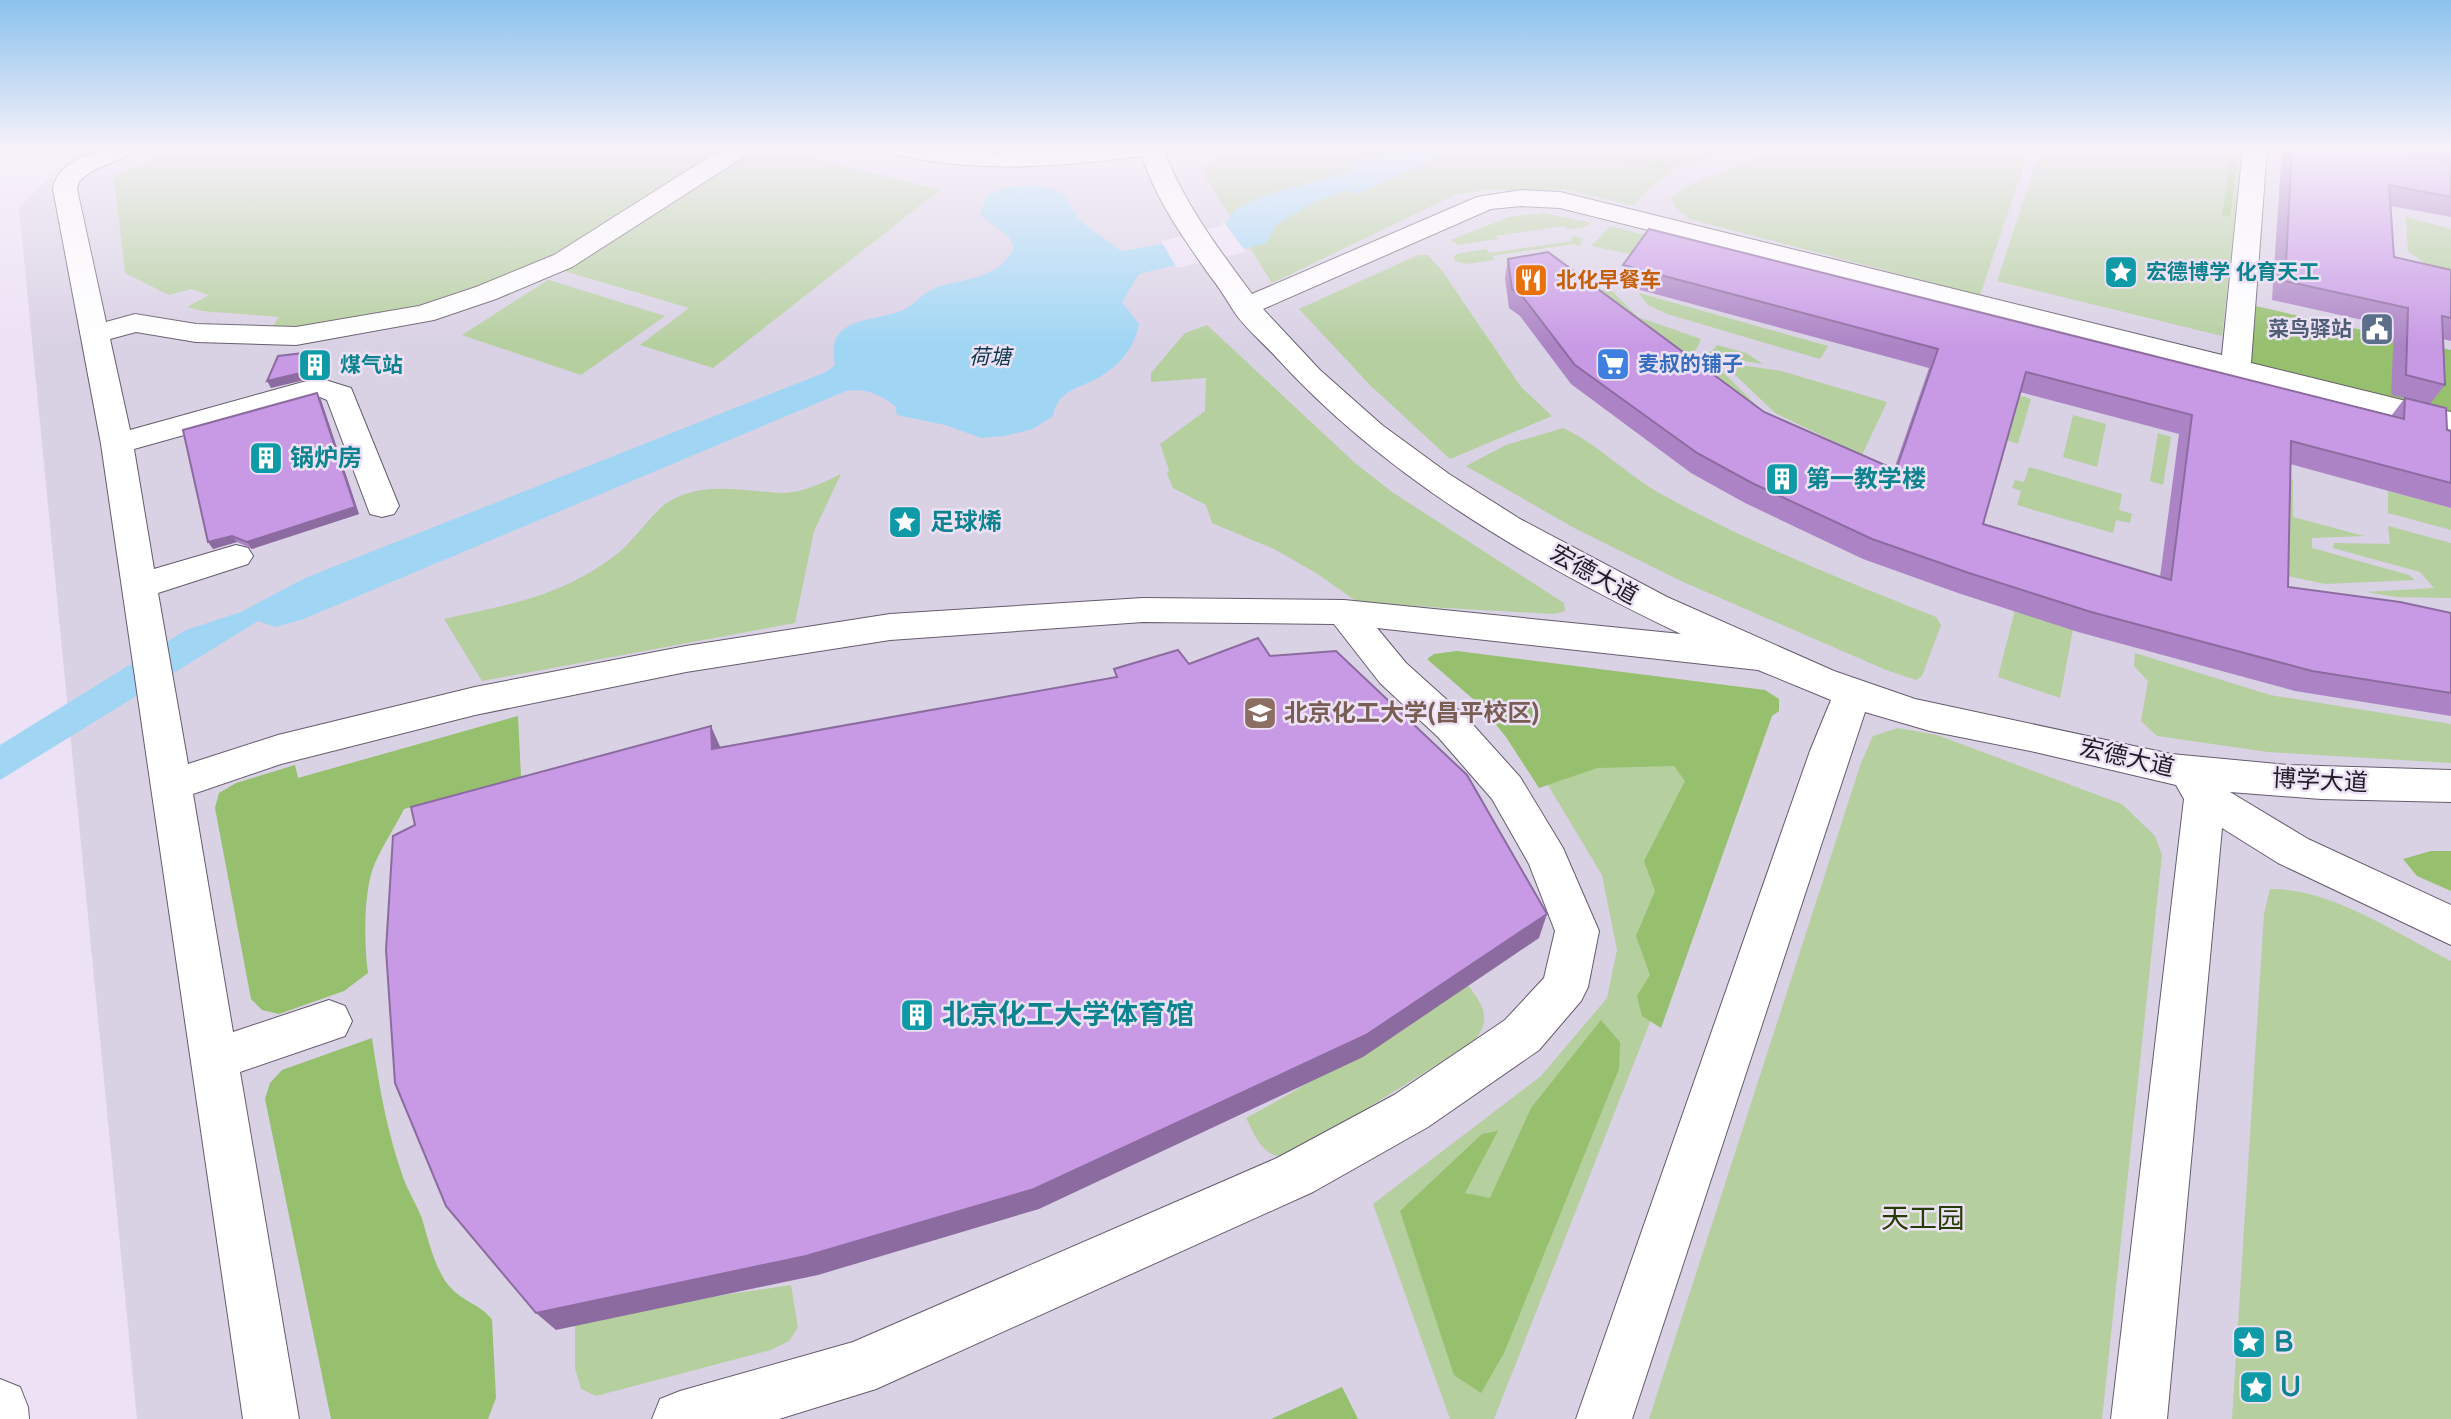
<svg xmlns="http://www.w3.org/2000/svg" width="2451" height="1419" font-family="'Varela Round','Noto Sans SC',sans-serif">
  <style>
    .education { fill: #d9d1e4 }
    .green { fill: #b5cf9f }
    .forest { fill: #96bf6e }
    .water { fill: #a0d6f4 }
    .pier { fill: #ede1f5 }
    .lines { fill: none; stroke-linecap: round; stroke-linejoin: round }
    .minor-casing { stroke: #665c6d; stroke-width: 2 }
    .major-casing { stroke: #665c6d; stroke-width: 2 }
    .minor { fill: #fff; fill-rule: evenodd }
    .major { fill: #fff; fill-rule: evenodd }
    .wall { fill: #ac84c5; fill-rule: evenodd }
    .shaded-wall { fill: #8c6ca0 }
    .building { fill: #c89ae5; stroke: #8c6ca0; stroke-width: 2; fill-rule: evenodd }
    .labels { text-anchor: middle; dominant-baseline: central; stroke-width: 5; stroke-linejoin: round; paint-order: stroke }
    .far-culture-label { font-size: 21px; font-weight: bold; fill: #0d838f; stroke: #ede1f5; text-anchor: start }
    .far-food-label { font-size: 21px; font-weight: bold; fill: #c56008; stroke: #ede1f5; text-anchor: start }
    .far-service-label { font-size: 21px; font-weight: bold; fill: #4e5e75; stroke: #ede1f5; text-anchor: end }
    .far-water-label { font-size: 21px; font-style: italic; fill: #0b374b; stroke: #ede1f5 }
    .far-shop-label { font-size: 21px; font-weight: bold; fill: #366cbe; stroke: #ede1f5; text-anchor: start }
    .culture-label { font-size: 24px; font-weight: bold; fill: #0d838f; stroke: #ede1f5; text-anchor: start }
    .street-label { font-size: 24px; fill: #211d24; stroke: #ede1f5 }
    .education-label { font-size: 24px; font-weight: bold; fill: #785e54; stroke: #ede1f5; text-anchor: start }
    .near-culture-label { font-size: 28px; font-weight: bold; fill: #0d838f; stroke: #ede1f5; text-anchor: start }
    .near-park-label { font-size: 28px; fill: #253d02; stroke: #ede1f5 }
  </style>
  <rect width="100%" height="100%" fill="#ede1f5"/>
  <path class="education" d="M 80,148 L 2451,148 L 2451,1419 L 137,1419 L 19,207 Z"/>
  <path class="green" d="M 178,148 L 729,148 L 559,257 L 442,303 L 311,330 L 269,332 L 279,317 L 202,311 L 187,307 L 209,295 L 191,289 L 169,295 L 125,273 L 114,177 Z
    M 752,148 L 773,148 L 940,190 L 713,368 L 640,345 L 689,308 L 561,270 Z
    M 1290,148 L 1734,148 C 1697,162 1658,172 1634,206 L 1569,190 L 1485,190 L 1453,196 L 1272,283 L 1206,178 L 1202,168 L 1213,163 L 1218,157 L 1224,158 L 1235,154 L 1258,157 Z
    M 1776,148 L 2030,148 L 1980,295 L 1689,219 L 1675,207 L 1671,198 C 1702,173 1743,169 1776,148 Z
    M 2041,148 L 2243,148 L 2222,336 L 1997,281 Z
    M 1544,213 L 1592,223 L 1582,228 L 1568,229 L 1564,226 L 1496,236 L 1498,239 L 1464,244 L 1458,245 L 1451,240 L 1509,217 Z
    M 2406,217 L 2451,229 L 2451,275 L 2435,271 L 2408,251 Z
    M 1610,226 L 2038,336 L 1591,246 Z
    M 1575,236 L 1583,239 L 1579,247 L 1575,244 L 1492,256 L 1495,260 L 1465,264 L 1454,260 L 1454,257 L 1456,254 L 1486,249 L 1490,253 L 1573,241 L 1570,238 Z
    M 1418,255 L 1428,255 L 1443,272 L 1521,387 L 1552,416 L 1450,459 L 1370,385 L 1299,309 Z
    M 548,280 L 549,280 L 665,316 L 581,375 L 462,335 Z
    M 1610,289 L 1638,317 L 1701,339 L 1696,350 L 1667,361 L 1597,291 Z
    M 1639,293 L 1828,346 L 1820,359 L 1667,314 L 1648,305 Z
    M 1207,325 L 1355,463 L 1392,492 L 1564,603 L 1565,611 L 1554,614 L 1359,603 L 1316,573 L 1274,549 L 1212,523 L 1206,505 L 1173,488 L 1167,474 L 1169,470 L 1160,444 L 1205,411 L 1206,378 L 1151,382 L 1151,373 L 1185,333 Z
    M 1717,345 L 1746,353 L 1763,364 L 1718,357 L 1712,361 L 1766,415 L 1671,365 L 1712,351 Z
    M 1726,363 L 1781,371 L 1887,402 L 1862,455 L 1775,413 L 1724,364 Z
    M 2018,395 L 2031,399 L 2018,444 L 2006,440 Z
    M 2073,415 L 2106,424 L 2097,467 L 2063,457 Z
    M 1563,428 C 1599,445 1627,475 1661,494 C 1749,543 1843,580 1936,617 L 1941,625 L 1922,676 L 1916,680 L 1886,670 L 1681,581 L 1576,529 L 1466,466 L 1506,445 Z
    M 2158,433 L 2171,437 L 2163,485 L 2150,481 Z
    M 2029,467 L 2122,494 L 2119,510 L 2132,514 L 2130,523 L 2116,520 L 2113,533 L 2017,505 L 2021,491 L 2012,488 L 2015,480 L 2024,482 Z
    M 841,474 L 814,531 L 795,623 L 482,681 L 444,619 C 511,604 561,597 617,554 C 633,542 655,509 670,501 C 705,481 742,491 780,493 C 800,494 823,483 841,474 Z
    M 2276,476 L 2293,480 L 2293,517 L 2364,536 L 2312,538 L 2312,548 L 2409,575 L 2415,580 L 2325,584 L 2288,576 L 2290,528 L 2275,524 Z
    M 2388,491 L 2451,508 L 2451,530 L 2388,513 Z
    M 2388,526 L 2451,543 L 2451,598 L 2396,597 L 2367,592 L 2434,588 L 2420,572 L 2333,548 L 2334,543 L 2390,544 Z
    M 2016,606 L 2074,624 L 2060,698 L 1998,677 Z
    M 2135,653 L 2270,695 L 2451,724 L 2451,763 L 2268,752 L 2157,736 L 2141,721 L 2148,681 L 2134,666 Z
    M 1898,728 L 1937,735 L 2122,804 L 2155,836 L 2162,855 L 2102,1419 L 1649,1419 L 1861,763 L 1873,736 Z
    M 1765,730 L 1494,1419 L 1450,1419 L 1373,1204 L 1541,1076 L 1607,998 L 1617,950 L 1602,875 L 1516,732 Z
    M 2270,889 C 2331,888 2397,934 2451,961 L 2451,1419 L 2232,1419 L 2264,914 Z
    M 1464,980 C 1481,1003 1495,1017 1473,1042 L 1289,1157 C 1262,1158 1257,1139 1246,1118 C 1323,1077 1393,1030 1464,980 Z
    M 791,1285 L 798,1327 L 789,1341 L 771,1350 L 596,1396 L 581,1389 L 575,1368 L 575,1311 L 600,1314 Z"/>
  <path class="forest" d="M 1606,148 L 1722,148 L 1679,161 L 1667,169 L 1624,164 Z
    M 2232,148 L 2239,148 L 2230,217 L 2222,215 Z
    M 2251,305 L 2451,350 L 2451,416 L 2245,365 Z
    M 1457,651 L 1765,690 L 1779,699 L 1779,711 L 1772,716 L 1661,1028 L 1642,1016 L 1637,996 L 1650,975 L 1636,936 L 1655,891 L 1644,861 L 1685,781 L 1674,766 L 1597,768 L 1539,788 L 1506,737 L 1480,705 L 1427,659 L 1434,654 Z
    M 518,716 L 521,777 L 404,809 C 395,827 383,845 375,863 C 363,890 364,944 368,973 L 344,991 L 279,1014 L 262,1010 L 251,999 L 215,808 L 219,793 L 236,783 L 295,765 L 298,778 Z
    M 2431,851 L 2451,851 L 2451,891 L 2417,876 L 2403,859 Z
    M 1601,1020 L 1620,1042 L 1619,1069 L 1504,1353 L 1481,1393 L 1454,1375 L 1400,1211 L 1482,1134 L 1498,1131 L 1465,1193 L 1490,1198 L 1531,1108 Z
    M 372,1038 C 379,1086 387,1133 404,1180 C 409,1193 417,1205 422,1219 C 428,1239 433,1261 444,1279 C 458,1302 481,1303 492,1320 L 496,1398 L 488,1419 L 331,1419 L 265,1099 L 270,1083 L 282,1070 Z
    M 1342,1387 L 1358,1419 L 1271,1419 Z"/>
  <path class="water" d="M 1402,148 L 1480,148 L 1441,156 L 1357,194 L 1347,190 L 1317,201 L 1277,224 L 1266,243 L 1139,274 L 1122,302 L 1139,324 C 1135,346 1121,364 1101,376 C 1081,389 1058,388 1053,416 L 1033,429 L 1005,436 L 981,438 L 945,425 L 897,415 L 895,406 C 879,394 866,388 846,391 L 301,620 L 275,627 L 258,621 L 0,780 L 0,745 L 186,630 L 241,612 L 305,578 L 826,372 L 835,365 C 824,314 876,323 905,309 C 917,303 923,291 941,286 C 969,278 999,278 1014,248 L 1009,237 L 980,215 L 986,196 C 1011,182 1035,182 1062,192 L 1081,222 L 1121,251 L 1169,243 L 1223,229 C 1227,221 1231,211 1240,207 C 1274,187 1316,185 1352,170 L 1354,162 L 1371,155 L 1402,152 Z"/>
  <path class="pier" d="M 1223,221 L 1246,252 L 1177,268 L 1161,241 L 1221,226 Z"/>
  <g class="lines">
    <g class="minor-casing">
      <path id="minor" d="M 106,148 L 137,148 L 133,153 L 92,171 L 79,181 L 77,189 L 106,322 L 135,314 L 196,324 L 296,327 L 419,306 L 476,287 L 554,255 L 723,148 L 752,149 L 748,154 L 572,267 L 496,299 L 434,320 L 296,345 L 196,342 L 136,332 L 110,339 L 130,430 L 303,382 L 322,379 L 351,388 L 399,506 L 394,514 L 382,517 L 370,514 L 327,400 L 320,397 L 134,449 L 154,569 L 236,545 L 248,548 L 253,556 L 248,564 L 158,593 L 188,764 L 278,735 L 475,687 L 686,646 L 890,614 L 1143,598 L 1344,600 L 1681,634 C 1533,563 1387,479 1276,357 C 1262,342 1243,326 1233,310 C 1227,300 1219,287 1210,276 C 1184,239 1156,200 1142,156 C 1057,167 974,174 891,153 L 887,148 L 935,148 L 994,153 L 1093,148 L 1163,148 C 1183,202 1217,247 1252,294 L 1477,197 L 1521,190 L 1560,192 L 2222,355 L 2243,148 L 2267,148 L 2251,363 L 2451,412 L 2451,430 L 1560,208 L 1521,206 L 1491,209 L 1263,309 L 1320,370 L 1382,425 L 1449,474 L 1520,519 L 1667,597 L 1834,671 L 1915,699 L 2171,754 L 2288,765 L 2451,770 L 2451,802 L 2321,799 L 2230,792 L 2308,839 L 2451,905 L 2451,945 L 2278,863 L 2222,828 L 2167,1419 L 2111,1419 L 2184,799 L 2176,785 L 2035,752 L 1930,731 L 1865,712 L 1632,1419 L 1576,1419 L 1810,751 L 1831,700 L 1758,670 L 1377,628 L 1406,663 L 1466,717 L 1520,777 L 1563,848 L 1599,931 L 1588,987 L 1581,1001 L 1539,1050 L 1428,1127 L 1313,1192 L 876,1389 L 779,1419 L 652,1419 L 660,1399 L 680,1391 L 853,1342 L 1277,1158 L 1394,1095 L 1505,1020 L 1544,978 L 1555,931 L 1529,864 L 1492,799 L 1438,737 L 1380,683 L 1334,624 L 1143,622 L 890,640 L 686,672 L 475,715 L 281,764 L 193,794 L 233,1032 L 329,1000 L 345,1006 L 352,1021 L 345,1036 L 240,1072 L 299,1419 L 243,1419 L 101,444 L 53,189 C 57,163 84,157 106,148 Z"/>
    </g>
    <g class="major-casing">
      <path id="major" d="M 0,1379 L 20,1387 L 28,1407 L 29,1419 L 0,1419 Z"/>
    </g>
    <use href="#minor" class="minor"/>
    <use href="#major" class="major"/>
  </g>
  <path class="wall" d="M 2282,148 L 2451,148 L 2451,217 L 2391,206 L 2394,257 L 2451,270 L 2451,341 L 2443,339 L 2445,385 L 2430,404 L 2447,430 L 2451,431 L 2451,508 L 2290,464 L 2288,587 L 2451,613 L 2451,716 L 2295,691 L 2078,632 L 1958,593 L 1863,559 L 1745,503 L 1691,473 L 1571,384 L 1520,316 L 1509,308 L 1505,278 L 1508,259 L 1764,412 L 1894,469 L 1929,368 L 1618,284 L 1623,265 L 2391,416 L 2405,398 L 2391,395 L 2394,327 L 2272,300 ZM 2020,392 L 2179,434 L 2160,577 L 1983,524 Z
    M 317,393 L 321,400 L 359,514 L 252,549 L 237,542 L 213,549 Z"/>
  <path class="shaded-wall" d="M 303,353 L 307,359 L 313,378 L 271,388 L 267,381 Z
    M 317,393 L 321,400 L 359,514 L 252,549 L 247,542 Z
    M 232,536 L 237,542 L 213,549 L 208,542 Z
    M 711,726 L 722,751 L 712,749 Z
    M 1547,914 L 1539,938 L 1363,1057 L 1039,1209 L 818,1275 L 556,1330 L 536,1313 Z"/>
  <path class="building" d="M 2292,148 L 2376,148 L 2451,161 L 2451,197 L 2389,185 L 2394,257 L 2451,270 L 2451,318 L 2442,316 L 2445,385 L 2406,375 L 2408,308 L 2285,281 Z
    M 1649,229 L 2404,419 L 2405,398 L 2446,408 L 2447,430 L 2451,431 L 2451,483 L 2291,441 L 2288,587 L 2400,602 L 2451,613 L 2451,693 L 2312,671 L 2091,612 L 1969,573 L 1872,539 L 1752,483 L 1697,453 L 1575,365 L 1523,297 L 1512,289 L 1508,259 L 1548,252 L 1764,412 L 1896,470 L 1938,349 L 1623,265 ZM 2026,372 L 2192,415 L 2171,580 L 1983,524 Z
    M 303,353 L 309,371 L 267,381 L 278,356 Z
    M 317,393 L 355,507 L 247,542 L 232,536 L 208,542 L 183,430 Z
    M 1258,638 L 1270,656 L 1336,651 L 1467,775 L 1547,914 L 1366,1035 L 1034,1189 L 806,1256 L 536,1313 L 446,1206 L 395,1083 L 386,950 L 393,836 L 415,825 L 411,807 L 711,726 L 712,749 L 1117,677 L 1114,669 L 1178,650 L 1189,664 Z"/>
  <linearGradient id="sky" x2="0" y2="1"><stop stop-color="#8bc2ed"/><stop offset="0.43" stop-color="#f7f2fa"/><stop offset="1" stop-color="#f7f2fa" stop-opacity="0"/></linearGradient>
  <rect width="2451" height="346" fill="url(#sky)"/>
  <defs>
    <g id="sight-square" transform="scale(1.75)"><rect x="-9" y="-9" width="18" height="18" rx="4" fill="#0f9aa8" stroke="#ede1f5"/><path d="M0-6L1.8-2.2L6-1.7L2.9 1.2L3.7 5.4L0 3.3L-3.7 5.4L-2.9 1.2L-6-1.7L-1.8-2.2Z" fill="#fff"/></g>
    <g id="restaurant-square" transform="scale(1.75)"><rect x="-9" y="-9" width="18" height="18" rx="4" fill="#e8710a" stroke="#ede1f5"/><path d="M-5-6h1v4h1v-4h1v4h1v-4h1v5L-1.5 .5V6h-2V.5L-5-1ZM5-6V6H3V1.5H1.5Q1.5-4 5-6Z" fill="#fff"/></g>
    <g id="civic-square" transform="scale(1.75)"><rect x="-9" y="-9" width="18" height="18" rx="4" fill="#5c6f8a" stroke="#ede1f5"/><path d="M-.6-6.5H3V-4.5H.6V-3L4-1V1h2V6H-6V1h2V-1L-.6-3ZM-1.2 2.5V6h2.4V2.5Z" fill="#fff"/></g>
    <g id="supermarket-square" transform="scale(1.75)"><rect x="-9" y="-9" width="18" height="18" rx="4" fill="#3f7fe0" stroke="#ede1f5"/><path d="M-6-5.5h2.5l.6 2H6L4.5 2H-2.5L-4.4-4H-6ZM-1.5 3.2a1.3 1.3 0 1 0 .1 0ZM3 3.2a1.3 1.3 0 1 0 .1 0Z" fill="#fff"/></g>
    <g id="building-square" transform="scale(1.75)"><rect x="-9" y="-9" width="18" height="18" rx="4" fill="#0f9aa8" stroke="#ede1f5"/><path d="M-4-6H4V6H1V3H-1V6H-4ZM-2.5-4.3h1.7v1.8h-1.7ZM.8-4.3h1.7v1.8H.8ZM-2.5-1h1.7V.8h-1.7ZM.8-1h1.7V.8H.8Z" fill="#fff"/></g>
    <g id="university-square" transform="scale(1.75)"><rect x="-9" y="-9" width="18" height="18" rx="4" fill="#8d6e63" stroke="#ede1f5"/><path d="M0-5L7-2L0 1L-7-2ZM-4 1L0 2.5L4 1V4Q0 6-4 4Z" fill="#fff"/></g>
  </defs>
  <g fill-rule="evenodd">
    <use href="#sight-square" x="2121" y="272"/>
    <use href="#restaurant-square" x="1531" y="280"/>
    <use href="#civic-square" x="2377" y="329"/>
    <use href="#supermarket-square" x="1613" y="364"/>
    <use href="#building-square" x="315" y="365"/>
    <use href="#building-square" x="266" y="458"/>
    <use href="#building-square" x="1782" y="479"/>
    <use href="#sight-square" x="905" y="522"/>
    <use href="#university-square" x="1260" y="713"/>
    <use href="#building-square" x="917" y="1015"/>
    <use href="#sight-square" x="2249" y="1342"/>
    <use href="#sight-square" x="2256" y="1387"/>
  </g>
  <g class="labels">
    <g class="far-culture-label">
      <text x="2146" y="272">宏德博学 化育天工</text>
      <text x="340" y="365">煤气站</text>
    </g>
    <g class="far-food-label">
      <text x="1556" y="280">北化早餐车</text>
    </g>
    <g class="far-service-label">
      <text x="2352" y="329">菜鸟驿站</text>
    </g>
    <g class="far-water-label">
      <text x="990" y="357">荷塘</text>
    </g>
    <g class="far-shop-label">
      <text x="1638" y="364">麦叔的铺子</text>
    </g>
    <g class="culture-label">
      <text x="290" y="458">锅炉房</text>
      <text x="1806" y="479">第一教学楼</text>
      <text x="930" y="522">足球烯</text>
    </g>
    <g class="street-label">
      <text transform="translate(1594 575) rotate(29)">宏德大道</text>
      <text transform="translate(2127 758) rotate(13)">宏德大道</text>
      <text transform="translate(2320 781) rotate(3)">博学大道</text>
    </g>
    <g class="education-label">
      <text x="1284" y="713">北京化工大学(昌平校区)</text>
    </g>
    <g class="near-culture-label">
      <text x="942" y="1015">北京化工大学体育馆</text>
      <text x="2274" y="1342">B</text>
      <text x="2280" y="1387">U</text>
    </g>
    <g class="near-park-label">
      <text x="1923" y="1219">天工园</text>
    </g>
  </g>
</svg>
